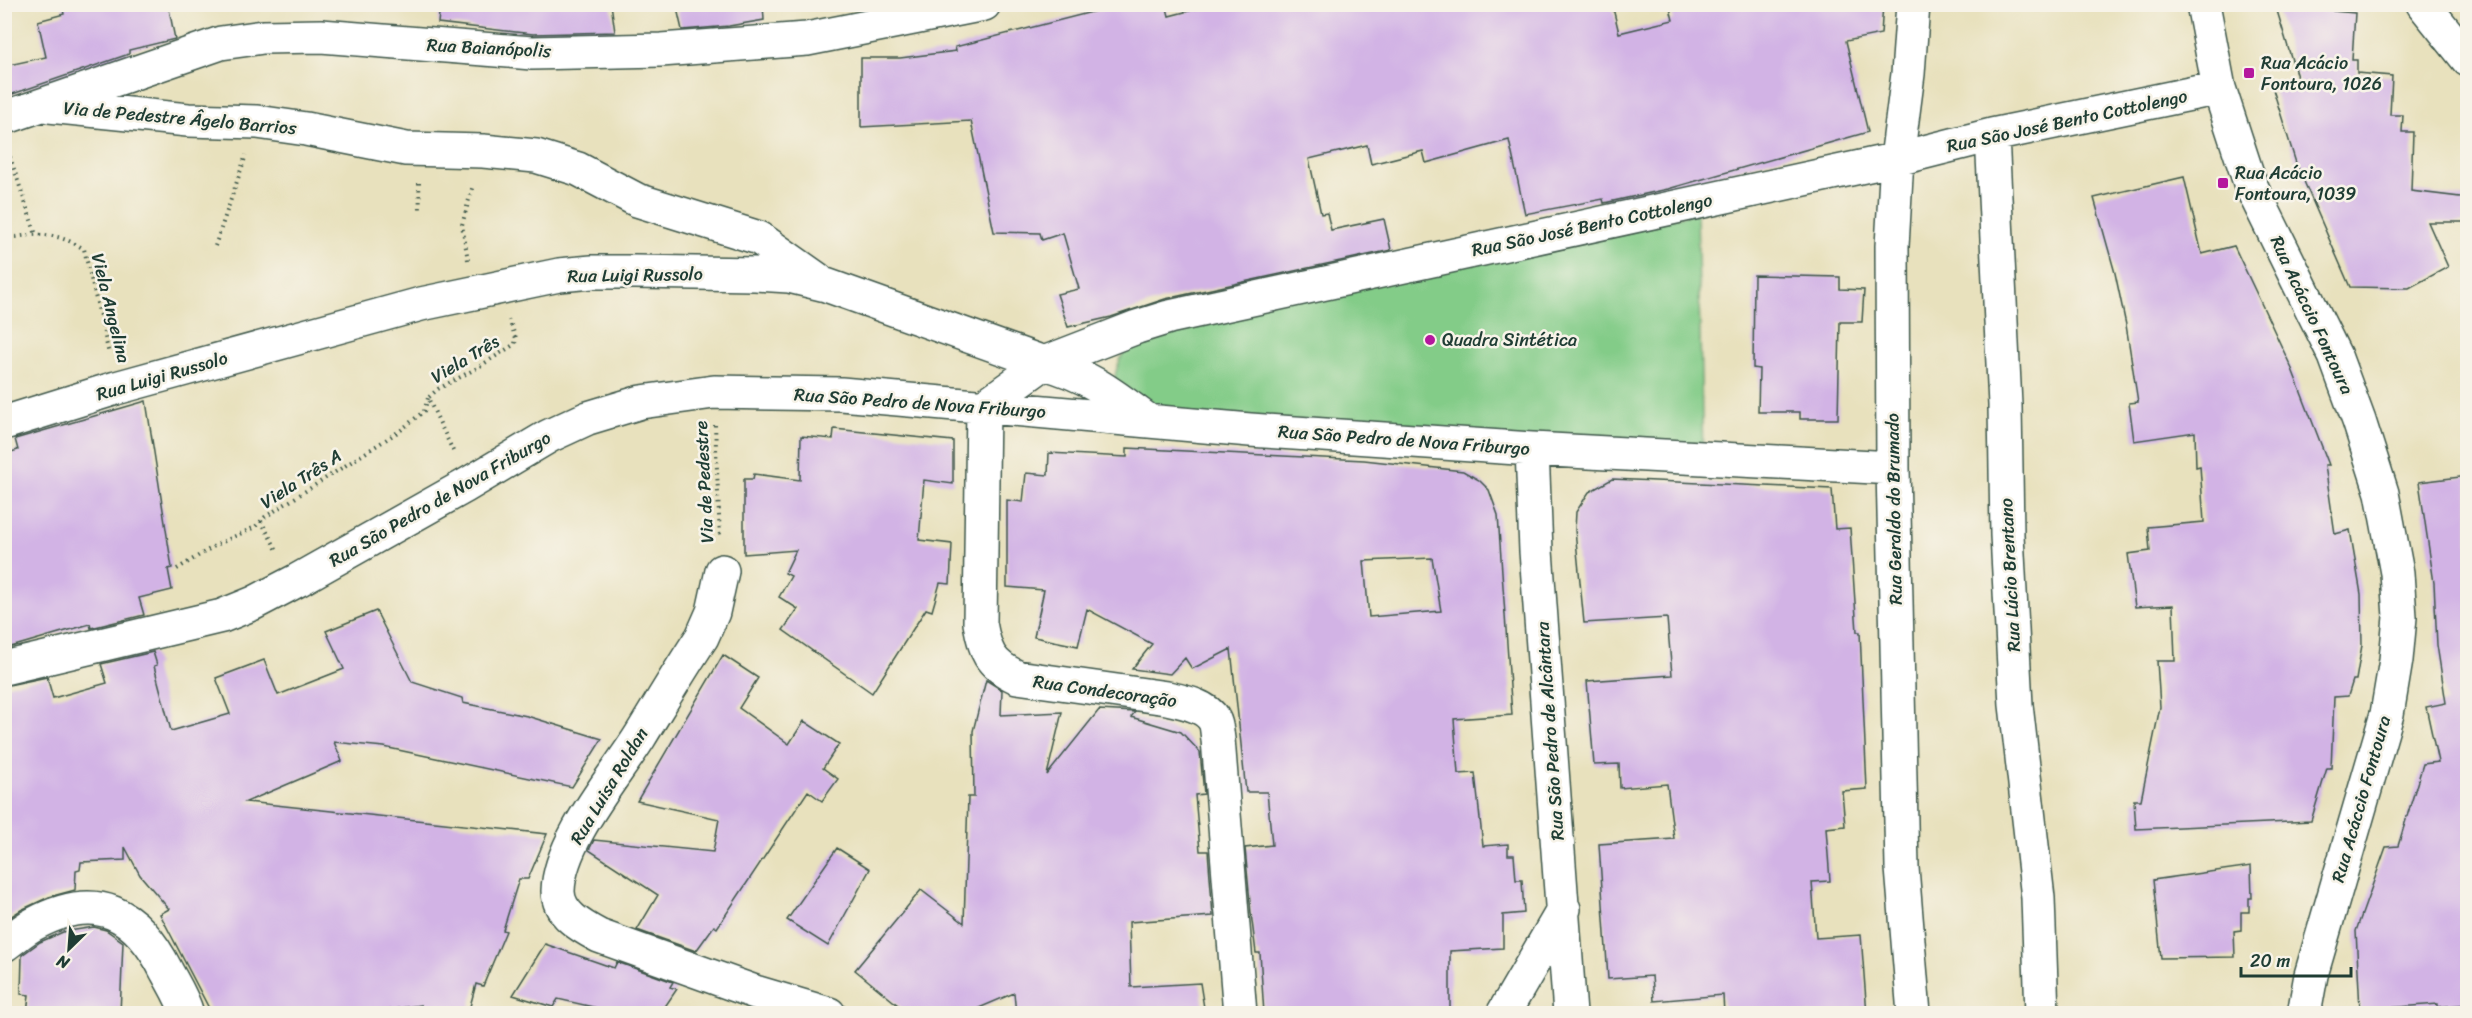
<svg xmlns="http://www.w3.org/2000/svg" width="2472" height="1018" font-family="Sriracha,sans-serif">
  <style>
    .green { fill: #83cc88; stroke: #51845e; stroke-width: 1.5 }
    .building { fill: #d2b3e5; fill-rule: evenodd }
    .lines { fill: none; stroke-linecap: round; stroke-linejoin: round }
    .minor-casing { stroke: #3d5649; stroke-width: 36 }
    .path { stroke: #3d5649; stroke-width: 4; stroke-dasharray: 1.5 4.5; stroke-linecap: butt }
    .minor { stroke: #fff; stroke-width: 33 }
    .poi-dot { fill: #b5179e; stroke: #f7f3e8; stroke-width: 2 }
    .labels { text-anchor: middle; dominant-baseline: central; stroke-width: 5; stroke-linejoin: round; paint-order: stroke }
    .street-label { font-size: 18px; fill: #1f3d34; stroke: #f7f3e8 }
    .poi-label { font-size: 18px; fill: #1f3d34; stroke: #f7f3e8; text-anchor: start }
  </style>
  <rect width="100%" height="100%" fill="#f7f3e8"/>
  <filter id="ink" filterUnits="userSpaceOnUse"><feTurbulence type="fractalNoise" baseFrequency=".0167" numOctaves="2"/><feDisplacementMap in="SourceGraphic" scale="12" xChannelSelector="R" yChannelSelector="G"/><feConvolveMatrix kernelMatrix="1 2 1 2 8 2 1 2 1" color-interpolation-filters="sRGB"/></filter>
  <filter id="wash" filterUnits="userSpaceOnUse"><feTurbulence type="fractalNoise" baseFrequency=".008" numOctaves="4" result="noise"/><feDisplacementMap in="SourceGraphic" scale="24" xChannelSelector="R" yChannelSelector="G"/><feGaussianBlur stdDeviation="1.35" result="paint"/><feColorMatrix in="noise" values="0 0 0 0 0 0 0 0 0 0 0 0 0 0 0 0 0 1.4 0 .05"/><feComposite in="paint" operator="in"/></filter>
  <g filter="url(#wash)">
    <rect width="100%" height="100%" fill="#e8e1bd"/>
    <path class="green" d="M 1697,213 L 1703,456 L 1163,421 L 1114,381 C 1117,360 1127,346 1139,329 Z"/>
    <g id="blocks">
      <path class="building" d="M 62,4 L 168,4 L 175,39 L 129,50 L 129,54 L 4,97 L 4,66 L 46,57 L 38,21 L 64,14 Z
        M 440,4 L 611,4 L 615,32 L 533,34 L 438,23 Z
        M 676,4 L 763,4 L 764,20 L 729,26 L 682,30 Z
        M 1123,4 L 1166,4 L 1169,16 L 1216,4 L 1612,4 L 1619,33 L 1673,20 L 1669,4 L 1883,4 L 1881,34 L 1846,41 L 1868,132 L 1668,189 L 1604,203 L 1603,199 L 1525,214 L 1509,140 L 1426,163 L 1423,151 L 1371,164 L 1367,145 L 1309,159 L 1321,214 L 1327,213 L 1331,230 L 1384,219 L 1391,250 L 1165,299 L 1111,317 L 1068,327 L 1057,294 L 1079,289 L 1063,233 L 1042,240 L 1040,233 L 994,232 L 971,121 L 861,127 L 861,58 L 900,58 L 956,51 L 955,47 Z
        M 2275,4 L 2333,4 L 2333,11 L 2355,13 L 2352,60 L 2357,60 L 2357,73 L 2392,76 L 2390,115 L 2403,115 L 2402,132 L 2413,132 L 2411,191 L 2468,198 L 2468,222 L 2428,222 L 2448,267 L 2409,288 L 2350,287 L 2296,163 L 2271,83 L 2300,87 Z
        M 2184,177 L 2202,254 L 2234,246 L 2262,305 L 2292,369 L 2329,465 L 2325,465 L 2335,534 L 2350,530 L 2361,594 L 2362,645 L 2356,680 L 2353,680 L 2348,696 L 2334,697 L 2331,768 L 2327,768 L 2311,821 L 2136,829 L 2134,800 L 2141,800 L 2160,707 L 2157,661 L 2175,661 L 2173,605 L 2135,607 L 2128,554 L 2150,551 L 2148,527 L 2204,522 L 2200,466 L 2196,467 L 2195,432 L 2134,441 L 2129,403 L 2138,402 L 2126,325 L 2115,273 L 2094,198 Z
        M 1754,275 L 1840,277 L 1840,289 L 1864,290 L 1862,322 L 1840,322 L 1838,419 L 1800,419 L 1800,412 L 1758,412 L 1759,369 L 1753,368 Z
        M 146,401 L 172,568 L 168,569 L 172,590 L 139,598 L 144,615 L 91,628 L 90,624 L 4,649 L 4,454 L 18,450 L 15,439 Z
        M 834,429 L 953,441 L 953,484 L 924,480 L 919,540 L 952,544 L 950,584 L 940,583 L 932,611 L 926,609 L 872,693 L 783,630 L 798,609 L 779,597 L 791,576 L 785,573 L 796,550 L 744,554 L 744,479 L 753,479 L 754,474 L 800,480 L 801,436 L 833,439 Z
        M 1127,448 L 1364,460 L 1463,471 L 1479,480 L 1489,490 L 1498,515 L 1512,715 L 1454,719 L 1458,774 L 1475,773 L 1483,846 L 1508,844 L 1508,855 L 1514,855 L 1516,880 L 1522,880 L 1524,913 L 1503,915 L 1503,948 L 1450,951 L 1450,1014 L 1264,1014 L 1260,953 L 1256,953 L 1251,913 L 1245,848 L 1272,845 L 1267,792 L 1246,792 L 1231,649 L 1192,669 L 1185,658 L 1170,674 L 1132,669 L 1152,644 L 1087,609 L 1078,646 L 1034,637 L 1044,590 L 1007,587 L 1007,500 L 1023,502 L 1026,473 L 1048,475 L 1049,453 L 1127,457 ZM 1432,558 L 1441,611 L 1369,617 L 1364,561 Z
        M 2468,476 L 2468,1004 L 2438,1007 L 2438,1004 L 2360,1010 L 2356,931 L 2386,847 L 2398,846 L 2423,764 L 2438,762 L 2426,707 L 2446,703 L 2437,645 L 2434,583 L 2419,482 Z
        M 1612,479 L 1832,489 L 1835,529 L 1850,528 L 1857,632 L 1860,632 L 1867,789 L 1842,791 L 1845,826 L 1826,828 L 1830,881 L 1812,882 L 1816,938 L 1861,935 L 1867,1014 L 1724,1014 L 1723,995 L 1654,1001 L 1652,976 L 1608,979 L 1599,844 L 1674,839 L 1667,784 L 1620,788 L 1619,764 L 1594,765 L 1587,681 L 1672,675 L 1667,618 L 1584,623 L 1575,530 L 1576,512 L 1589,492 Z
        M 376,611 L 412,682 L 462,698 L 463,703 L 527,716 L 602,739 L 572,787 L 384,747 L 334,742 L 342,761 L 246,802 L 547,834 L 528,879 L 519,879 L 503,930 L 506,931 L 483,986 L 476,984 L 468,1014 L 418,1014 L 421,1005 L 361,1014 L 212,1014 L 160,914 L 169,909 L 140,875 L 125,847 L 125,860 L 81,862 L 80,870 L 76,871 L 75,890 L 49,897 L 21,910 L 4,921 L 4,686 L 47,677 L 53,698 L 107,683 L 101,664 L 153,652 L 157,665 L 154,666 L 171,731 L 230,714 L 216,678 L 264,660 L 278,695 L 344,669 L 326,631 Z
        M 723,655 L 758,678 L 739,708 L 789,744 L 804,721 L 839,744 L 823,768 L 838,779 L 822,801 L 808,791 L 717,928 L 714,926 L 696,951 L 637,930 L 658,895 L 589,850 L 594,840 L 713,852 L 719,819 L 637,801 Z
        M 986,680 L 1002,690 L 1001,715 L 1062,712 L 1047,775 L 1099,710 L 1135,712 L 1131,717 L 1181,732 L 1200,752 L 1204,794 L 1195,795 L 1200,851 L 1208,851 L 1213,916 L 1129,922 L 1131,987 L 1200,983 L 1205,1014 L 1016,1014 L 1014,993 L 965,1014 L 909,1014 L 855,970 L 921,890 L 964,923 L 968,797 L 974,797 L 973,731 Z
        M 837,848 L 870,869 L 828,946 L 787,920 Z
        M 2251,866 L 2252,898 L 2249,898 L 2249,912 L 2241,912 L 2241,930 L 2234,931 L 2235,957 L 2161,958 L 2153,880 Z
        M 94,927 L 106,930 L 123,942 L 120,1014 L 27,1014 L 29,995 L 21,994 L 22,955 L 40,942 L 63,932 Z
        M 545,944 L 614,968 L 617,962 L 673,982 L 670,987 L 677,989 L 660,1014 L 624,1014 L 558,999 L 553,1007 L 513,995 Z"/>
    </g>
  </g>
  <g filter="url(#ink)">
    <use href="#blocks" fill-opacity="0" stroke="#3d5649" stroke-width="1.5"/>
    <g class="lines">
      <g class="minor-casing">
        <path id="minor" d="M 1913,4 L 1908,74 L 1897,159 L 1892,246 L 1893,468 L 1902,868 L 1914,1014
          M 2203,4 L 2219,88 L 2251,186 L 2335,356 L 2359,421 L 2382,493 L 2397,573 L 2400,617 L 2396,660 L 2387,714 L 2311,975 L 2304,1014
          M 2423,4 L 2468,60
          M 49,106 L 188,120 L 257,122 L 306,129 L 406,149 L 483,151 L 536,156 L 578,169 L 637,200 L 759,238 L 817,279
          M 4,118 L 221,43 L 263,37 L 321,36 L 532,53 L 661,50 L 807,39 L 984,4
          M 1992,135 L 2005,405 L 2007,535 L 2016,705 L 2038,898 L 2042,1014
          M 4,423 L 116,388 L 421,304 L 559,275 L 592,272 L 635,272 L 755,274 L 789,276 L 826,285 L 1044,363 C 1088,375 1111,393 1147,420
          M 1532,449 L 1536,551 L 1570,1014
          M 722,571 L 713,612 L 702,637 C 680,670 660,704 639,738 C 613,779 559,842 558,891 C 558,914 582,927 599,936 L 755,992 L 829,1014
          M 4,668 L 222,616 L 254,603 L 298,580 L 465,486 L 549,436 L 588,418 L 641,402 L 714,392 L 841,394 L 1250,430 L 1532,449 L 1893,468
          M 4,945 C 14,938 24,929 34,924 C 97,890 137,912 167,972 C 174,985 183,999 187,1014
          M 1240,1014 L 1218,739 C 1217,733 1217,725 1214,720 C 1206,705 1181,701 1167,698 L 1017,677 C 989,664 985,651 980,623 L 983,407 L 1044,363 L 1137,327 L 1169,317 L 1897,159 L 1992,135 L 2219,88
          M 1503,1014 L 1564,909"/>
      </g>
      <path class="path" d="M 8,151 L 36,235
        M 419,183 L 420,212
        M 4,239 C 37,233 55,231 84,249 L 109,354
        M 215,246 L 246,155
        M 468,260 L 462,225 L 473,185
        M 715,425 L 720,538
        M 453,451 L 428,398 L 438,389 L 477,368 L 515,344 L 516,338 L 509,320
        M 261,521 L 278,552
        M 177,569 L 216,545 L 255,527 L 265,517 L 401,430 L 424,411 L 428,398"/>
      <use href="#minor" class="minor"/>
    </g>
  </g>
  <g class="poi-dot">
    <rect x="2243" y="67" width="12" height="12" rx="3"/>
    <rect x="2217" y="177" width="12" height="12" rx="3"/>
    <circle cx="1430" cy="340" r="6"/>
  </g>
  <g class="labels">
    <g class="street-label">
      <text transform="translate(489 48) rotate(3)">Rua Baianópolis</text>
      <text transform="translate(180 118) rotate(5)">Via de Pedestre Âgelo Barrios</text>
      <text transform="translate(2067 121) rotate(-12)">Rua São José Bento Cottolengo</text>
      <text transform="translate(1592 225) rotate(-12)">Rua São José Bento Cottolengo</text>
      <text transform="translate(635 275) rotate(-1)">Rua Luigi Russolo</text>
      <text transform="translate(111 308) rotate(76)">Viela Angelina</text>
      <text transform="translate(2312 315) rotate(65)">Rua Acáccio Fontoura</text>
      <text transform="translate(465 359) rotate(-31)">Viela Três</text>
      <text transform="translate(162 376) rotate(-16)">Rua Luigi Russolo</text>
      <text transform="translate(920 403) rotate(4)">Rua São Pedro de Nova Friburgo</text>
      <text transform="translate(1404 440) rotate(4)">Rua São Pedro de Nova Friburgo</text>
      <text transform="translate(301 479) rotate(-33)">Viela Três A</text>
      <text transform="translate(704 482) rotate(-93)">Via de Pedestre</text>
      <text transform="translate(440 499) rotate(-30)">Rua São Pedro de Nova Friburgo</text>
      <text transform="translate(1894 509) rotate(-91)">Rua Geraldo do Brumado</text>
      <text transform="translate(2010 575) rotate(-93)">Rua Lúcio Brentano</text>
      <text transform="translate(1105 691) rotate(8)">Rua Condecoração</text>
      <text transform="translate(1550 731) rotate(-94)">Rua São Pedro de Alcântara</text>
      <text transform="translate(609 786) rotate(-59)">Rua Luisa Roldan</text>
      <text transform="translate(2361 799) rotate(-74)">Rua Acáccio Fontoura</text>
    </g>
    <g class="poi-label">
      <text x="2261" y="63">Rua Acácio<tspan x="2261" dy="21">Fontoura, 1026</tspan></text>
      <text x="2235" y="173">Rua Acácio<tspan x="2235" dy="21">Fontoura, 1039</tspan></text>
      <text x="1442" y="340">Quadra Sintética</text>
    </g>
  </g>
  <rect width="2472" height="1018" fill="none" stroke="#f7f3e8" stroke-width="24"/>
  <g transform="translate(69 949) rotate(205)" stroke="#f7f3e8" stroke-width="4.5" paint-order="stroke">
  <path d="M0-4.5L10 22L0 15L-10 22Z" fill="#1f3d34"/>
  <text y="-9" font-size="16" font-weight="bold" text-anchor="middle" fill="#1f3d34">N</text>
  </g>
  <path d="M2241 967v9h110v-9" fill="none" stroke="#1f3d34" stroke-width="3"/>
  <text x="2250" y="967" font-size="18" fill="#1f3d34" stroke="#f7f3e8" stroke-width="4.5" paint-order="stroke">20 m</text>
</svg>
